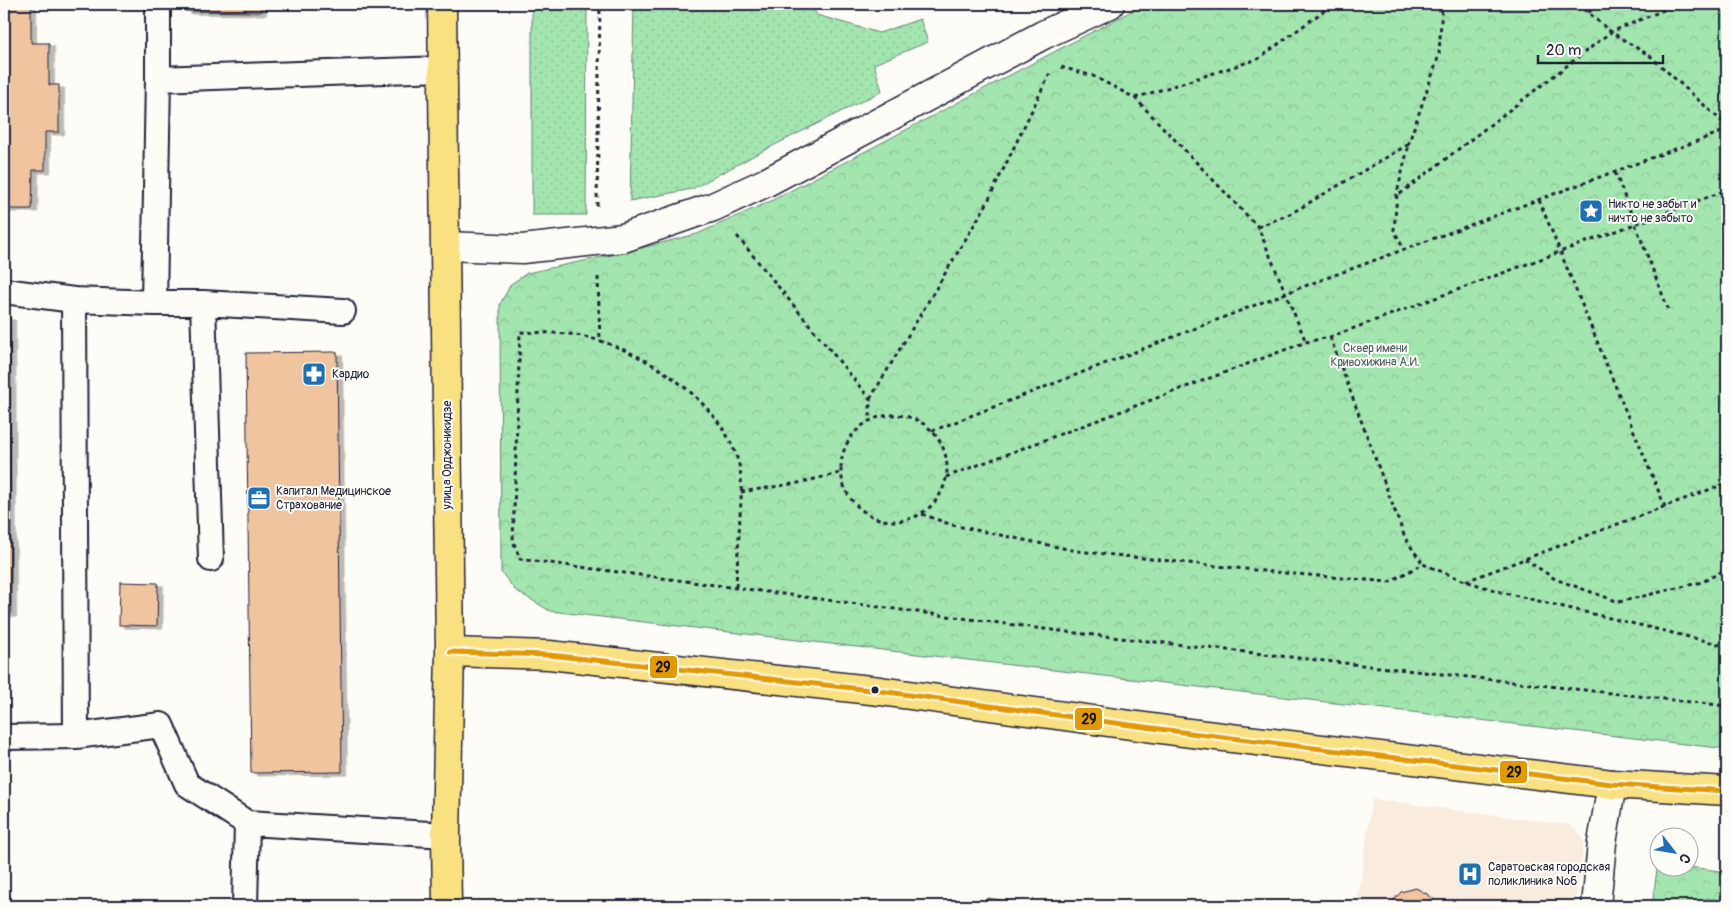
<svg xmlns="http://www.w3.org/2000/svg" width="1731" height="910" font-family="Pangolin,sans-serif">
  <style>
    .built { fill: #f9ebdd }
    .grass { fill: url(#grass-dots); stroke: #628475 }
    .park { fill: url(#park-crowns); stroke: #628475 }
    .building { fill: #f1c4a0; stroke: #22223b; filter: url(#shadow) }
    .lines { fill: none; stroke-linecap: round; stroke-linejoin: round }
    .lane-casing { stroke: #22223b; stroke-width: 28 }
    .street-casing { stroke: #22223b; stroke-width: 31 }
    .primary-casing { stroke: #22223b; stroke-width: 31 }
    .path { stroke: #22223b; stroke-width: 3; stroke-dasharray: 4 4; stroke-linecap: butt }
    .lane { stroke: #fdfcf7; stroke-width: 24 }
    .street { stroke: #fdfcf7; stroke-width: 28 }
    .primary { stroke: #f9e181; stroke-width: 28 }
    .bus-1-casing { stroke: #fdfcf7; stroke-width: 9 }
    .bus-1 { stroke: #e29906; stroke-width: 5 }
    .bus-dot { fill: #22223b; stroke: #fdfcf7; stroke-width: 2 }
    .labels { text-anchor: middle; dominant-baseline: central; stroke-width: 4; stroke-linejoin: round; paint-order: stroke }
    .poi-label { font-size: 12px; fill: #22223b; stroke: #fdfcf7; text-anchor: start }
    .park-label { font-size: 12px; fill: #495c5e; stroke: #fdfcf7 }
    .street-label { font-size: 12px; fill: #22223b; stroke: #fdfcf7 }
    .line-badge { stroke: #fdfcf7; stroke-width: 2 }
    .pale-badge-label { font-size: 14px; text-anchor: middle; font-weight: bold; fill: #111 }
  </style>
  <defs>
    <pattern id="grass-dots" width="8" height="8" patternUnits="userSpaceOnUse" patternTransform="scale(1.25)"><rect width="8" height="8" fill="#a3e5af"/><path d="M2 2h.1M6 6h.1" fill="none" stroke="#8cc497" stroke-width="1.8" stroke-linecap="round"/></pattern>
    <pattern id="park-crowns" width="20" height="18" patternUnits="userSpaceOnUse" patternTransform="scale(1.25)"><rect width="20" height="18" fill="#a3e5af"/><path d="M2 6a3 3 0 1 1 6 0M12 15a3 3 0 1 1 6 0" fill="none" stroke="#8cc497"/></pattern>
    <filter id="shadow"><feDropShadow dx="5.5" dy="3" stdDeviation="0" flood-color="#0004"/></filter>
  </defs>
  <rect width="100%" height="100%" fill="#fdfcf7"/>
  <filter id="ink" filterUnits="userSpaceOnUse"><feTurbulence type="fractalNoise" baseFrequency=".02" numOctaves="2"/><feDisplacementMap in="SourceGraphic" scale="10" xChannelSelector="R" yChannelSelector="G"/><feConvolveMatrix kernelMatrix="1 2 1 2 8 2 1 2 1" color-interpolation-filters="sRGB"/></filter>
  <g filter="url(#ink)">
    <path class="built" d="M 1372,799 L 1570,825 L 1579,833 L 1584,842 L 1575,906 L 1357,906 Z"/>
    <path class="grass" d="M 532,4 L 587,4 L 586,215 L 532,215 Z
      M 634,4 L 810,4 L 817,15 L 879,33 L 920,19 L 928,42 L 874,64 L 882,91 L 755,155 L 692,189 L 630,201 Z"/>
    <path class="park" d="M 1145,4 L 1727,4 L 1727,749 L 550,611 L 515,590 L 501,572 L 500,304 L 511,284 L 527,273 L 621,253 L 697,234 L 771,201 Z
      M 1658,862 L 1658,868 L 1689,867 L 1727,872 L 1727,901 L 1706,898 L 1705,906 L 1652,906 Z"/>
    <path class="building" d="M 185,4 L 261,4 L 261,12 L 185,11 Z
      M 4,5 L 31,5 L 31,43 L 49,43 L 49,85 L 59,85 L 59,132 L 45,132 L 45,170 L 33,170 L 32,209 L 4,209 Z
      M 4,317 L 10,317 L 11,614 L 4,614 Z
      M 337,352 L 342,772 L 251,773 L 246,353 Z
      M 120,582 L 158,583 L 157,626 L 119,625 Z
      M 1416,888 L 1427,894 L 1435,904 L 1435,906 L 1390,906 L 1391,903 L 1401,892 Z
      M 987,898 L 1037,906 L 985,906 Z"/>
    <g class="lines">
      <g class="lane-casing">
        <path id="lane" d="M 158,79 L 443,69
          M 4,291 L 74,300
          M 154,303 L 158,79 L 158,4
          M 203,303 L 211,559
          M 76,736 L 161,725 L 187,784 L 247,823 L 245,906
          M 4,737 L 76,736 L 74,300 L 154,303 L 203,303 L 343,311
          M 247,823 L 446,835"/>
      </g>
      <g class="street-casing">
        <path id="street" d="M 446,246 L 522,249 L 623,238 L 713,207 L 765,183 L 1043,35 L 1110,4
          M 1596,906 L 1602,843 L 1612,784"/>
      </g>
      <g class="primary-casing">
        <path id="primary" d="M 442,4 L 450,652 L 446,835 L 447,906
          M 450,652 L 549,655 L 880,691 L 1182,732 L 1612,784 L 1727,791"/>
      </g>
      <path class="path" d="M 1578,4 L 1611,32 L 1650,56 L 1727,126
        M 1588,12 L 1606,4
        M 1061,67 L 1093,76 L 1135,98 L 1258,227 L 1306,342
        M 1135,98 L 1258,59 L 1333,4
        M 1408,145 L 1439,55 L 1442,4
        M 1615,172 L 1668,309
        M 1397,195 L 1394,230 L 1404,250
        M 1539,200 L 1665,507
        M 597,206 L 600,4
        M 1258,227 L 1290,214 L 1409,144 L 1396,197 L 1611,32 L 1678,4
        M 737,236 L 870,399 L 870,420
        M 598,277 L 600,341
        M 1330,337 L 1405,538 L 1423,564
        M 870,399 L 986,205 L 1050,73
        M841 468a53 53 0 1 1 106 0a53 53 0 1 1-106 0Z
        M 932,431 L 1286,293 L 1727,130
        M 946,477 L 1306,342 L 1330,337 L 1727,190
        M 741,492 L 798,483 L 840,473
        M 922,514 L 952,525 L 1077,551 L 1273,572 L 1389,582 L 1423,564 L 1465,581 L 1501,592 L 1727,646
        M 1525,559 L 1555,579 L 1619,602 L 1702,582 L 1727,569
        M 1466,581 L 1727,483
        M 736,587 C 737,563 739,539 740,515 C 741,499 743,481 739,465 C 724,402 642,348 581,336 C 561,332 540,333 520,332 L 513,541 L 520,559 L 1067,632 L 1727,706"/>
      <use href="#lane" class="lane"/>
      <use href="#street" class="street"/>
      <use href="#primary" class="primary"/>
      <g class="bus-1-casing">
        <path id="bus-1" d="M 450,652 L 549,655 L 880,691 L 1182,732 L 1612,784 L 1727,791"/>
      </g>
      <use href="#bus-1" class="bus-1"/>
    </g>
  </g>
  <defs>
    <g id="sight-square" transform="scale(1.25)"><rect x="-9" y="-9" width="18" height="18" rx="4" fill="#1f6fb2" stroke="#fdfcf7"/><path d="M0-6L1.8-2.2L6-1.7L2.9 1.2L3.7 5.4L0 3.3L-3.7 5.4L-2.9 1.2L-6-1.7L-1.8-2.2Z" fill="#fff"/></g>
    <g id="pharmacy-square" transform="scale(1.25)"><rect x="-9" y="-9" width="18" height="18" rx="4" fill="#1f6fb2" stroke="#fdfcf7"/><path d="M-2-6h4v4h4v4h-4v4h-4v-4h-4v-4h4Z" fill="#fff"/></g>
    <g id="office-square" transform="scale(1.25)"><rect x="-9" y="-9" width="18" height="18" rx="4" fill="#1f6fb2" stroke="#fdfcf7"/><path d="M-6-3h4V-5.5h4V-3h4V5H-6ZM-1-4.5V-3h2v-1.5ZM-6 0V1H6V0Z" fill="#fff"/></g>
    <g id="hospital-square" transform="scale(1.25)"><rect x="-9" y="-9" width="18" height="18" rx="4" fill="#1f6fb2" stroke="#fdfcf7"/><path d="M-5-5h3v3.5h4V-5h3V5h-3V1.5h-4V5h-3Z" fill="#fff"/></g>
  </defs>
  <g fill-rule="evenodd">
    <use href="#sight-square" x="1591" y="211"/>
    <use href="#pharmacy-square" x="314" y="374"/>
    <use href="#office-square" x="259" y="498"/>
    <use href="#hospital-square" x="1470" y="874"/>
  </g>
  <circle class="bus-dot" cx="875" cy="690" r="4.5"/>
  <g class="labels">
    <g class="poi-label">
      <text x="1608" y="204">Никто не забыт и<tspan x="1608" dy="14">ничто не забыто</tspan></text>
      <text x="332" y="374">Кардио</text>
      <text x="276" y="491">Капитал Медицинское<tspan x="276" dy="14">Страхование</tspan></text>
      <text x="1488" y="867">Саратовская городская<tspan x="1488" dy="14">поликлиника №6</tspan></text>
    </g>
    <g class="park-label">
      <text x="1375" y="348">Сквер имени<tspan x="1375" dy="14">Кривохижина А.И.</tspan></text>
    </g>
    <g class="street-label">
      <text transform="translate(447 455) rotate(-90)">улица Орджоникидзе</text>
    </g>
  </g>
  <g class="line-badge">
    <rect x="649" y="655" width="29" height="24" rx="5" fill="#e29906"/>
    <rect x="1074" y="707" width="29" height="24" rx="5" fill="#e29906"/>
    <rect x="1499" y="760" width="29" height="24" rx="5" fill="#e29906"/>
  </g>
  <g class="pale-badge-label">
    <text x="663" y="672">29</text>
    <text x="1089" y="724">29</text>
    <text x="1514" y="777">29</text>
  </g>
  <rect width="1731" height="910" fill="none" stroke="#fdfcf7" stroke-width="20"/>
  <rect x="10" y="10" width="1711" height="890" fill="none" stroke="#22223b" stroke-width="2" filter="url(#ink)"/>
  <g transform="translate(1674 852) rotate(121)"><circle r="24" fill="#fdfcf7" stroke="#a5a5ac"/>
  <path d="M0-4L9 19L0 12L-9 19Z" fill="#1f6fb2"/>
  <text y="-8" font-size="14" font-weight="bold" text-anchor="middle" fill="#22223b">С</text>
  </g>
  <path d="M1538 55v8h125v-8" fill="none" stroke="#22223b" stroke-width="2.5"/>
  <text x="1546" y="55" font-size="15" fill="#22223b" stroke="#fdfcf7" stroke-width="4" paint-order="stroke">20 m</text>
</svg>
